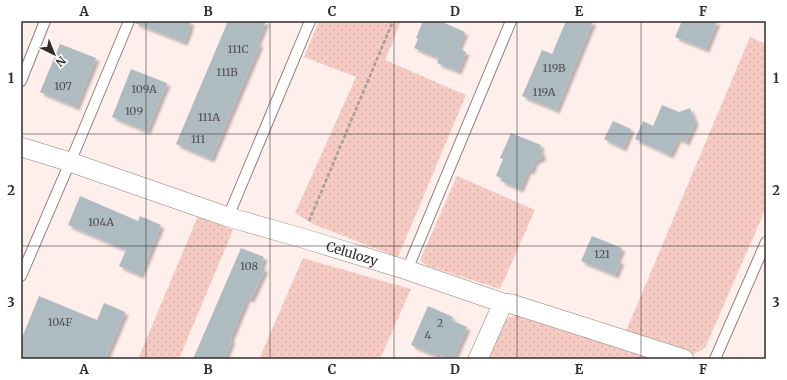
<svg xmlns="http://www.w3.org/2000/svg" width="787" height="380" font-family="Merriweather,serif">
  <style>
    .grass { fill: url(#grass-dots) }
    .building { fill: #aebcc2; filter: url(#shadow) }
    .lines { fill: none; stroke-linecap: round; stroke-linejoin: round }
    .service-casing { stroke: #90827f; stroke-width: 12 }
    .minor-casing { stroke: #90827f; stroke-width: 20 }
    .path { stroke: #a99d9b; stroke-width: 2.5; stroke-dasharray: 4 2; stroke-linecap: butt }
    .service { stroke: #fff; stroke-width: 10 }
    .minor { stroke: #fff; stroke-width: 19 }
    .grid { fill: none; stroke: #322c2b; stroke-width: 1; stroke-opacity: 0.55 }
    .labels { text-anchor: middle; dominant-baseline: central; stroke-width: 4; stroke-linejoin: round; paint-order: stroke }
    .number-label { font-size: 11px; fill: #515051 }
    .street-label { font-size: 13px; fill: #322c2b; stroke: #fff }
    .neatline { fill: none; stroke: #322c2b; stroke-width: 1.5 }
    .grid-label { font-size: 13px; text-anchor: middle; font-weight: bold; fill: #322c2b }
  </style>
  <defs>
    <pattern id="grass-dots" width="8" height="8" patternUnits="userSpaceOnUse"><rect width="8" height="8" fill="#f6cbc3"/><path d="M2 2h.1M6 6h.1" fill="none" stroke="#d3aea8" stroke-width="1.8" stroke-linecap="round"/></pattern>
    <filter id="shadow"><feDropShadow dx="3.5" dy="3.5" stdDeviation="1" flood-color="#0004"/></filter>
  </defs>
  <rect width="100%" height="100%" fill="#ffefec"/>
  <path class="grass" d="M 319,21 L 401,21 L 385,60 L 466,95 L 398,257 L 315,225 L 295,213 L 356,77 L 304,57 Z
    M 750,37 L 766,44 L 766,208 L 705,348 L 691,356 L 626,331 Z
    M 457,176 L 535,210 L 500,289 L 427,266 L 420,260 Z
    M 198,216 L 233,230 L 179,359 L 138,359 Z
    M 303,258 L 411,289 L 380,359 L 259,359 Z
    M 516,314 L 658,359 L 488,359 L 504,321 Z"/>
  <path class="building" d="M 135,21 L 191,21 L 189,27 L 190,27 L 184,42 L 135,23 Z
    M 228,21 L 266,21 L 257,43 L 260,44 L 211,159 L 176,144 Z
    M 423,21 L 440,21 L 465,32 L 458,48 L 466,52 L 458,71 L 437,63 L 439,58 L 414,48 L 418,39 L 416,38 Z
    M 566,21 L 593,21 L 556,110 L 522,96 L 542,50 L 552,54 Z
    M 682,21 L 717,21 L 706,49 L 675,37 Z
    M 60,44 L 96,58 L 76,107 L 40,92 Z
    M 131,69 L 167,83 L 147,131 L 112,117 Z
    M 662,105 L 679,112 L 690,108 L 695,122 L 686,142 L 678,138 L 670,155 L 635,139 L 643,121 L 653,126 Z
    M 613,121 L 631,129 L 623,148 L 604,139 Z
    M 511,133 L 541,145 L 540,149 L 543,157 L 535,161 L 531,171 L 528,170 L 520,189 L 501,181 L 502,178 L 496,176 L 503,159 L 500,158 Z
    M 80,196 L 138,221 L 140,216 L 161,225 L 140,275 L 119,266 L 126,250 L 68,225 Z
    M 592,236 L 622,248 L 617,260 L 621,261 L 615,275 L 581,261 Z
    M 241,248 L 264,257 L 261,267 L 265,269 L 251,299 L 247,298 L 230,339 L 232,340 L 224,359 L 193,359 Z
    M 39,296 L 97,320 L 104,303 L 125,312 L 105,359 L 21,359 L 21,340 Z
    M 428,306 L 453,317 L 451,320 L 467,327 L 453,359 L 451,359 L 437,353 L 436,356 L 411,345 Z"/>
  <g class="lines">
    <g class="service-casing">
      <path id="service" d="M 21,81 L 45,21
        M 228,217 L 310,21
        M 407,270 L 511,21
        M 21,276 L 80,139 L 129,21
        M 715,359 L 766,242"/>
    </g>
    <g class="minor-casing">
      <g id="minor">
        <path id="s1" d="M 21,147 L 70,162 L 228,217 L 302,238 L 407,270 L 503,303 L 512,304 L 684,359"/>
        <path d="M 478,359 L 503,303"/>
      </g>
    </g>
    <path class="path" d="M 309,221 L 393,21"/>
    <use href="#service" class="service"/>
    <use href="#minor" class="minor"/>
  </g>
  <path class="grid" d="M 146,21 L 146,359M 270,21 L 270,359M 394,21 L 394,359M 517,21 L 517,359M 641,21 L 641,359M 21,134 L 766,134M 21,246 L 766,246"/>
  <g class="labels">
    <g class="number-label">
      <text x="238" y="49">111C</text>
      <text x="554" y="68">119B</text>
      <text x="227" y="72">111B</text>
      <text x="63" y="86">107</text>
      <text x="144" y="89">109A</text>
      <text x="544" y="92">119A</text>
      <text x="134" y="111">109</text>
      <text x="209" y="117">111A</text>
      <text x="198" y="139">111</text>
      <text x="101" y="222">104A</text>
      <text x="602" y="254">121</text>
      <text x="249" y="266">108</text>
      <text x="60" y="322">104F</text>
      <text x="440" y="323">2</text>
      <text x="428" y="335">4</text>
    </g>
    <g class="street-label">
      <text stroke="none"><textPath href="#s1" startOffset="348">Celulozy</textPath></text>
    </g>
  </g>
  <rect width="787" height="380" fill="none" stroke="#ffffff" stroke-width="44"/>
  <g transform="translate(54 54) rotate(137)" stroke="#ffffff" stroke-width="3" paint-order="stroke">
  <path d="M0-3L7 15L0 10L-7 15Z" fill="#322c2b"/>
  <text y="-6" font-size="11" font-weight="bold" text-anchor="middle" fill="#322c2b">N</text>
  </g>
  <rect x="22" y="22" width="743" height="336" class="neatline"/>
  <g class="grid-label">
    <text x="84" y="16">A</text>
    <text x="208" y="16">B</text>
    <text x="332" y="16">C</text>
    <text x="455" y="16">D</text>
    <text x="579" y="16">E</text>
    <text x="703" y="16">F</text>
    <text x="11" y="83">1</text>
    <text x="776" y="83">1</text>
    <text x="11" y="195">2</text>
    <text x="776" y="195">2</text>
    <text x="11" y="307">3</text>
    <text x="776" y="307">3</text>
    <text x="84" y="374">A</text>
    <text x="208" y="374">B</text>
    <text x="332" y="374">C</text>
    <text x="455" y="374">D</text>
    <text x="579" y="374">E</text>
    <text x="703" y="374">F</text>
  </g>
</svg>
